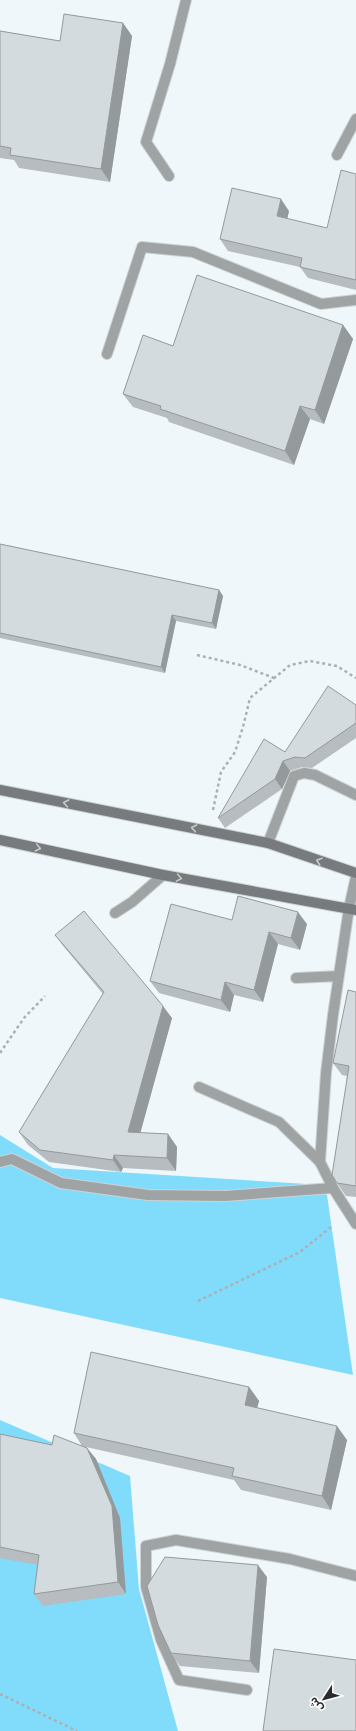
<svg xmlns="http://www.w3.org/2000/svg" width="356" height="1731" font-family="Ubuntu,'Noto Sans Arabic',sans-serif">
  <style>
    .grass { fill: #81dcfb }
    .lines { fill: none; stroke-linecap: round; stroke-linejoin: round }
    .lane-casing { stroke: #ccd3d5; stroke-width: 12 }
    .street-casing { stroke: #ccd3d5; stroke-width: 12 }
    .secondary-casing { stroke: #ccd3d5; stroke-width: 12 }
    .path { stroke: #abb0b3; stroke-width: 2.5; stroke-dasharray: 3 3; stroke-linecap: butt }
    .lane { stroke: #a0a3a4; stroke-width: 10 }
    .street { stroke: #a0a3a4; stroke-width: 10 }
    .secondary { stroke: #777b7d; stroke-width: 10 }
    .wall { fill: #b6bcbf }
    .shaded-wall { fill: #94999b }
    .building { fill: #d4dbde; stroke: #94999b }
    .oneway { stroke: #c9cacb }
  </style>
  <rect width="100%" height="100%" fill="#f0f7fa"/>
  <path class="grass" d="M 0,1135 L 53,1168 L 307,1184 L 327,1195 L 353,1375 L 0,1298 Z
    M 0,1420 L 130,1476 L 139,1589 L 178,1731 L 0,1731 Z"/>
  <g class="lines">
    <g class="lane-casing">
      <path id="lane" d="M 199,1087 L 279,1122 L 320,1162
        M 0,1162 L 12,1159 L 61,1183 L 148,1195 L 225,1196 L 333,1188
        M 247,1690 L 179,1680 L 161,1640 L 146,1587 L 146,1546 L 176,1540 L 290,1559 L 356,1576"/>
    </g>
    <g class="street-casing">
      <path id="street" d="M 337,155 L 356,119
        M 169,176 L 146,142 L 170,64 L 186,0
        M 107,354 L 142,247 L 193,252 L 321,304 L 356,300
        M 268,843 L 294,776 L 304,773 L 315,775 L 356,795
        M 356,876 L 349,908 L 333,1015 L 326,1073 L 320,1162 L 333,1188 L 356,1224
        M 115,913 L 132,902 L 163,875
        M 296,978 L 339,976"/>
    </g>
    <g class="secondary-casing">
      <path id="secondary" d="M 0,790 L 268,843 L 356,873
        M 0,840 L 163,875 L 356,910"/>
    </g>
    <path class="path" d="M 197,655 L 240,665 L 274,678
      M 213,810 L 221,772 L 235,752 L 243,727 L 250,698 L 290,665 L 310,661 L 337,666 L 356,678
      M 0,1053 L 24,1018 L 45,996
      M 198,1301 L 300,1252 L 331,1227
      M 0,1694 L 77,1731"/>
    <use href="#lane" class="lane"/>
    <use href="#street" class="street"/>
    <use href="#secondary" class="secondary"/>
  </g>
  <path class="wall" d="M 123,23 L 132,36 L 110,182 L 19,168 L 14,160 L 0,158 L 0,31 L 60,41 Z
    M 356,174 L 356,290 L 308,278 L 300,267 L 228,251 L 220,239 L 289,211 L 287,219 L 327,228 Z
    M 343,325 L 353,339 L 324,424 L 310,419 L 294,465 L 169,422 L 167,418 L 133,407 L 123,394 L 173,346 Z
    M 0,544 L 219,590 L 223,596 L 216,629 L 176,621 L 165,673 L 0,638 Z
    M 356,705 L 356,738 L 312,768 L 302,767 L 290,771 L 282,789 L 225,828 L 218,818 L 285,752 Z
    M 232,920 L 307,924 L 300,950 L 278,944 L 263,1002 L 234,995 L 230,1012 L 159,993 L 150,981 Z
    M 55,935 L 172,1018 L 140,1133 L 168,1134 L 177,1147 L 176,1171 L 123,1168 L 121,1172 L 49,1162 L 28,1145 L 19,1132 L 103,994 L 64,947 Z
    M 356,992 L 356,1197 L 346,1196 L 337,1183 L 347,1076 L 342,1075 L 333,1063 Z
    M 249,1387 L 259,1401 L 257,1408 L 347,1440 L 331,1510 L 241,1490 L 234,1480 L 86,1447 L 96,1459 L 120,1518 L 126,1594 L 43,1606 L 34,1594 L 38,1565 L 0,1558 L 0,1434 L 52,1445 L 82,1446 L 74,1433 Z
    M 267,1577 L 259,1673 L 180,1666 L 171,1653 Z"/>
  <path class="shaded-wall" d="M 123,23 L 132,36 L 110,182 L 101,169 Z
    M 281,199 L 289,211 L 285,228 L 277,216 Z
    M 343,325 L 353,339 L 324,424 L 315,410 Z
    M 300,406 L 310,419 L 294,465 L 285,451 Z
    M 219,590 L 223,596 L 216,629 L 212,623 Z
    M 172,615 L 176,621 L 165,673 L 161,667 Z
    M 283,761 L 290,771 L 282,789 L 275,779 Z
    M 298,912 L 307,924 L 300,950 L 291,938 Z
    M 269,932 L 278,944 L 263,1002 L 254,990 Z
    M 225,982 L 234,995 L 230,1012 L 221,1000 Z
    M 163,1006 L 172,1018 L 137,1145 L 128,1132 Z
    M 168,1134 L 177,1147 L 176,1171 L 167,1158 Z
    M 114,1155 L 123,1168 L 121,1172 L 113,1160 Z
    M 249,1387 L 259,1401 L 254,1419 L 245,1405 Z
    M 337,1426 L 347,1440 L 331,1510 L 322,1496 Z
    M 87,1448 L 96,1459 L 120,1518 L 126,1594 L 118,1582 Z
    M 258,1565 L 267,1577 L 259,1673 L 250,1661 Z"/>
  <path class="building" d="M 64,14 L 123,23 L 101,169 L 10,155 L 11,148 L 0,146 L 0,31 L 60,41 Z
    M 341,170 L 356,174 L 356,280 L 300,267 L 302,258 L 220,239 L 232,188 L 281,199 L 277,216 L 327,228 Z
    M 197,275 L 343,325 L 315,410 L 300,406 L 285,451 L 160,409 L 161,406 L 123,394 L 143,335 L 173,346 Z
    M 0,544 L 219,590 L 212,623 L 172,615 L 161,667 L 0,633 Z
    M 328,686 L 356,705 L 356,723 L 305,758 L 295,757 L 283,761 L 275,779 L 218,818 L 264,739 L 285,752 Z
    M 238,896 L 298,912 L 291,938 L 269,932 L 254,990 L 225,982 L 221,1000 L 150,981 L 171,904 L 232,920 Z
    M 84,911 L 163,1006 L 128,1132 L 168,1134 L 167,1158 L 114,1155 L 113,1160 L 40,1150 L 19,1132 L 104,992 L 55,935 Z
    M 348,990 L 356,992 L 356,1186 L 337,1183 L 332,1175 L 349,1066 L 333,1063 Z
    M 91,1352 L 249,1387 L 245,1405 L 337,1426 L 322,1496 L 232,1476 L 234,1468 L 74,1433 Z
    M 0,1434 L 52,1445 L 54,1435 L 87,1448 L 112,1506 L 118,1582 L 34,1594 L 39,1555 L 0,1547 Z
    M 165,1557 L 258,1565 L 250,1661 L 171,1653 L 158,1625 L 147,1586 Z
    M 274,1649 L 356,1660 L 356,1731 L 263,1731 Z"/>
  <defs><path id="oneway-chevron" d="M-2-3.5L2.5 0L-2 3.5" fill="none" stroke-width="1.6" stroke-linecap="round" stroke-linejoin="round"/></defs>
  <g class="oneway">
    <use href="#oneway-chevron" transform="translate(66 803) rotate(-169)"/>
    <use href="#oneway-chevron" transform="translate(194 828) rotate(-169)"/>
    <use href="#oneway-chevron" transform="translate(38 848) rotate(12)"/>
    <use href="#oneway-chevron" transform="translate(319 861) rotate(-161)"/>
    <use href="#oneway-chevron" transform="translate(179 878) rotate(10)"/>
  </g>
  <g transform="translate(324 1699) rotate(234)" stroke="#ffffff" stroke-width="3" paint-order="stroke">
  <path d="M0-3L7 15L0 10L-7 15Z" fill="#2a2d2e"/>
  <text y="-6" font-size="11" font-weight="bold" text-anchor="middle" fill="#2a2d2e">ش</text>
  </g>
</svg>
